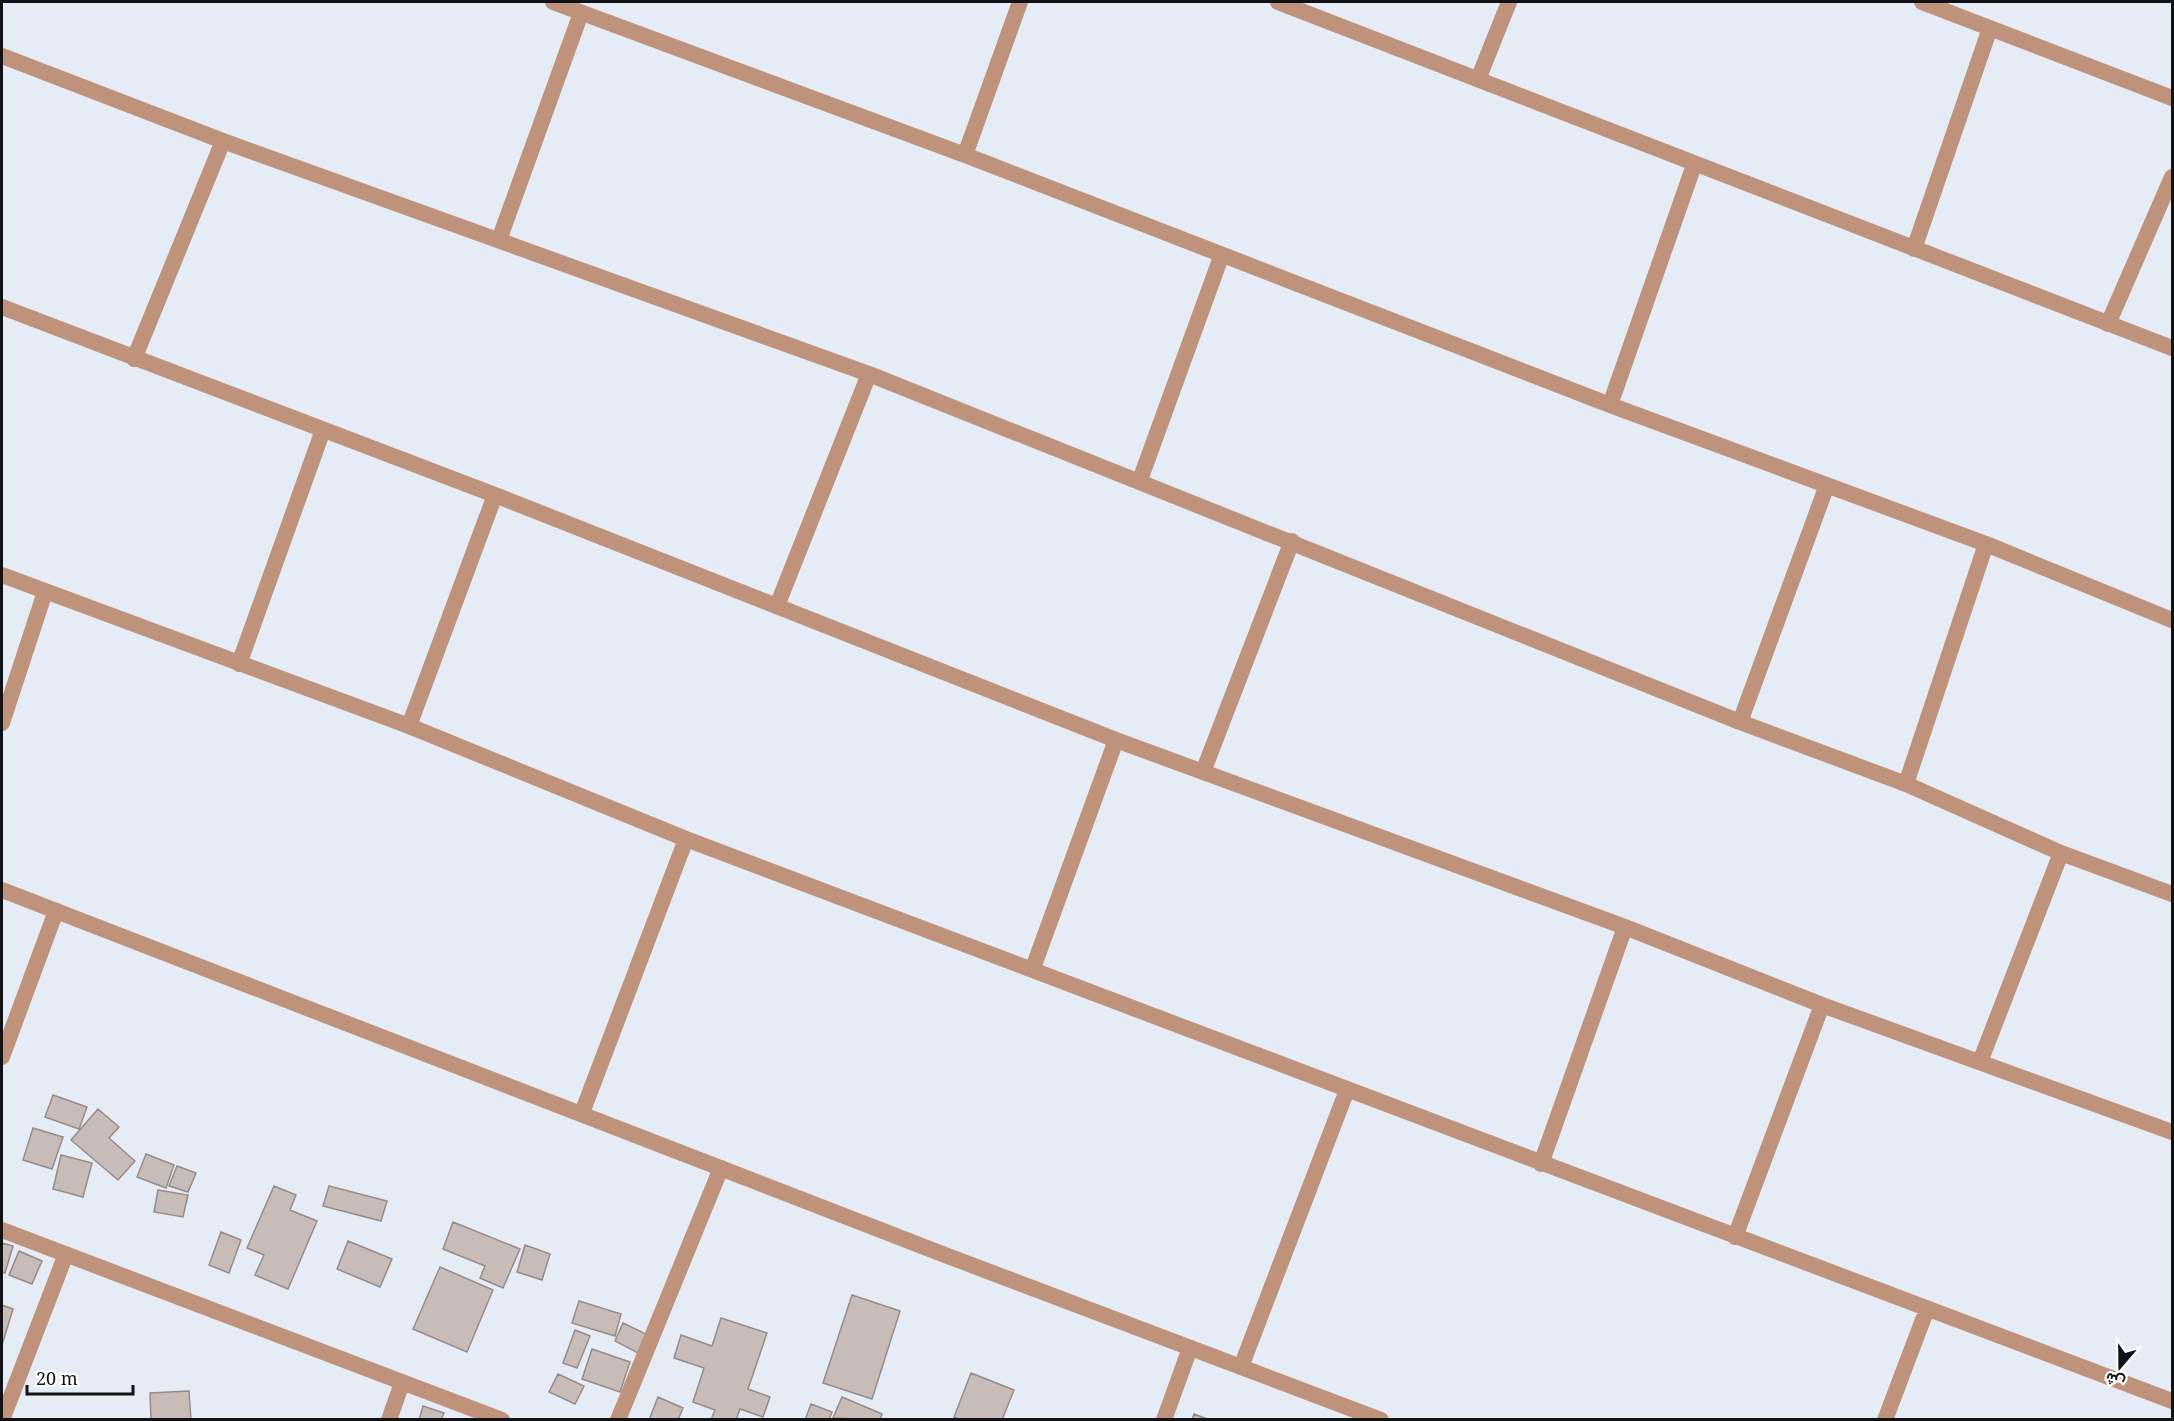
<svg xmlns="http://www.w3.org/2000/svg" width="2174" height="1421" font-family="'Noto Serif',Vazirmatn,serif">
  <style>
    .building { fill: #c8bcb9; stroke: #978b88; stroke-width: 1.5 }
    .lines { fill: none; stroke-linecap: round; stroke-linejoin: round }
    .minor { stroke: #bf937b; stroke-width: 16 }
    .tertiary { stroke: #bf937b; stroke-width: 16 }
  </style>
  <rect width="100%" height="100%" fill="#e6ecf5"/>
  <path class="building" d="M 53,1095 L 87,1107 L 79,1129 L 45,1117 Z
    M 98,1109 L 119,1127 L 109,1138 L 135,1161 L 118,1180 L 71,1140 Z
    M 33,1128 L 63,1137 L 52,1169 L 23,1160 Z
    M 146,1154 L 174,1165 L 166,1188 L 137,1177 Z
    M 61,1155 L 92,1163 L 83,1197 L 53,1189 Z
    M 177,1166 L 196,1173 L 188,1192 L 169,1186 Z
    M 274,1186 L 296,1195 L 290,1210 L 317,1221 L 288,1289 L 255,1275 L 264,1255 L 247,1248 Z
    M 329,1186 L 387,1201 L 381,1221 L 323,1206 Z
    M 158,1190 L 188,1195 L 183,1217 L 154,1212 Z
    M 453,1222 L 520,1249 L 503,1288 L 480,1278 L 485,1266 L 443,1249 Z
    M 221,1232 L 241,1240 L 229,1273 L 209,1265 Z
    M 348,1241 L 392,1259 L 380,1287 L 337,1269 Z
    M 2,1243 L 13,1246 L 5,1273 L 2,1272 Z
    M 525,1245 L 550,1254 L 542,1280 L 517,1272 Z
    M 19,1251 L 42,1261 L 32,1284 L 9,1275 Z
    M 440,1267 L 493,1290 L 467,1352 L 413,1329 Z
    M 852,1295 L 900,1311 L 872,1399 L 823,1383 Z
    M 579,1301 L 621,1314 L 615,1336 L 572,1323 Z
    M 2,1305 L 13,1309 L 2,1345 Z
    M 721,1318 L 767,1333 L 748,1389 L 770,1397 L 763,1417 L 740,1409 L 736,1420 L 711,1420 L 715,1410 L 693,1402 L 704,1368 L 674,1358 L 681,1335 L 712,1346 Z
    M 623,1323 L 646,1334 L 638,1353 L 615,1341 Z
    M 575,1330 L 590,1336 L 577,1368 L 563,1363 Z
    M 592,1349 L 630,1362 L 620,1392 L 582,1379 Z
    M 971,1373 L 1014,1390 L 1002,1420 L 961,1420 L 954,1417 Z
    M 558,1374 L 584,1386 L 575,1404 L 549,1392 Z
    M 189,1391 L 191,1420 L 151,1420 L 150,1393 Z
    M 658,1397 L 683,1408 L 678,1420 L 649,1420 Z
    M 842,1397 L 882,1414 L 880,1420 L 833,1418 Z
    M 811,1404 L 832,1412 L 829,1420 L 805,1420 Z
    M 423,1406 L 444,1413 L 441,1420 L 419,1420 Z
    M 1194,1414 L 1210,1420 L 1192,1420 Z"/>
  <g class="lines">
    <path class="minor" d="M 553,2 L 965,155 L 1610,405 L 1986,544 L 2172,620
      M 1278,2 L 2172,348
      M 1922,2 L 2172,98
      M 2,56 L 223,141 L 869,374 L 1740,722 L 1906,784 L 2061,853 L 2172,894
      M 1479,77 L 1509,2
      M 965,155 L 1020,2
      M 499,240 L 581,13
      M 1914,249 L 1990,28
      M 2,307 L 495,495 L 1116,740 L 1625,927 L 1822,1005 L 2172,1132
      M 2108,324 L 2172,177
      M 134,359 L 223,141
      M 1610,405 L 1694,165
      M 1140,480 L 1221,257
      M 2,575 L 409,726 L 686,839 L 2172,1401
      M 777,606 L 869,374
      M 239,664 L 323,430
      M 1740,722 L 1827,485
      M 2,723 L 45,592
      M 409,726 L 495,495
      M 1203,772 L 1292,541
      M 1906,784 L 1986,544
      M 1033,968 L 1116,740
      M 2,1057 L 56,911
      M 1980,1062 L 2061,853
      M 582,1113 L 686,839
      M 1541,1164 L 1625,927
      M 2,1230 L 502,1420
      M 1735,1237 L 1822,1005
      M 1241,1367 L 1347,1090
      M 2,1420 L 66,1254
      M 389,1420 L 402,1383
      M 618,1420 L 721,1168
      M 1164,1420 L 1190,1348
      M 1885,1420 L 1927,1309"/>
    <path class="tertiary" d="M 2,890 L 945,1255 L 1381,1420"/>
  </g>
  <rect width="2174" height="1421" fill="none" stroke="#101215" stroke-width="6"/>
  <g transform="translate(2120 1367) rotate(200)" stroke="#ffffff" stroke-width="4.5" paint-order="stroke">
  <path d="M0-4.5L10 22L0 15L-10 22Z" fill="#101215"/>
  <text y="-9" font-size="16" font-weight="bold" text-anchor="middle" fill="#101215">ش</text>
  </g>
  <path d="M27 1385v9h106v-9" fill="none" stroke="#101215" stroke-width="3"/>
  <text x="36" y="1385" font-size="18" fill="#101215" stroke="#ffffff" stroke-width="4.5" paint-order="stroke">20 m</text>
</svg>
